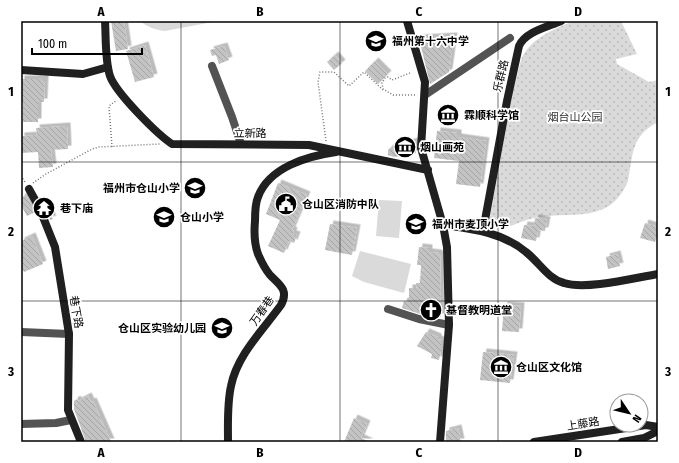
<svg xmlns="http://www.w3.org/2000/svg" width="679" height="463" font-family="'Fira Sans Condensed','Noto Sans SC',sans-serif">
  <style>
    .grass { fill: #dadada }
    .park { fill: url(#park-dots) }
    .building { fill: url(#building-back-hatch); filter: url(#shadow) }
    .lines { fill: none; stroke-linecap: round; stroke-linejoin: round }
    .path { stroke: #757575; stroke-width: 1.5; stroke-dasharray: 1 2; stroke-linecap: butt }
    .street { stroke: #535353; stroke-width: 8 }
    .secondary { stroke: #202020; stroke-width: 8 }
    .grid { fill: none; stroke: #000; stroke-width: 1; stroke-opacity: 0.55 }
    .labels { text-anchor: middle; dominant-baseline: central; stroke-width: 3.5; stroke-linejoin: round; paint-order: stroke }
    .poi-label { font-size: 11px; font-weight: bold; fill: #000; stroke: #fff; text-anchor: start }
    .street-label { font-size: 11px; fill: #000; stroke: #fff }
    .park-label { font-size: 11px; fill: #313131; stroke: #fff }
    .neatline { fill: none; stroke: #000; stroke-width: 1.5 }
    .grid-label { font-size: 13px; text-anchor: middle; font-weight: bold; fill: #000 }
  </style>
  <defs>
    <pattern id="park-dots" width="8" height="8" patternUnits="userSpaceOnUse"><rect width="8" height="8" fill="#dadada"/><path d="M2 2h.1M6 6h.1" fill="none" stroke="#b9b9b9" stroke-width="1.8" stroke-linecap="round"/></pattern>
    <pattern id="building-back-hatch" width="6" height="6" patternUnits="userSpaceOnUse"><rect width="6" height="6" fill="#c3c3c3"/><path d="M-1 5l2 2M0 0l6 6M5-1l2 2" fill="none" stroke="#a6a6a6"/></pattern>
    <filter id="shadow"><feDropShadow dx="3.5" dy="-3.5" stdDeviation="0" flood-color="#0004"/></filter>
  </defs>
  <rect width="100%" height="100%" fill="#fff"/>
  <path class="grass" d="M 140,21 L 218,21 L 165,31 C 156,30 147,27 140,21 Z
    M 379,200 L 402,201 L 399,238 L 376,236 Z
    M 360,251 L 411,264 L 404,293 L 364,282 L 352,276 Z"/>
  <path class="park" d="M 573,21 L 621,21 L 637,54 L 616,59 L 617,64 L 649,82 L 658,80 L 658,122 C 631,136 633,154 628,181 C 609,226 572,210 534,218 C 524,220 514,225 504,229 L 489,223 L 511,100 L 521,60 C 530,38 553,30 573,21 Z"/>
  <path class="building" d="M 111,21 L 124,21 L 128,49 L 116,51 Z
    M 454,36 L 449,72 L 430,84 L 419,38 Z
    M 145,45 L 154,77 L 135,82 L 126,51 Z
    M 224,46 L 229,60 L 219,64 L 216,55 L 212,56 L 210,50 Z
    M 335,55 L 342,63 L 334,70 L 327,62 Z
    M 375,61 L 388,74 L 378,84 L 365,71 Z
    M 21,79 L 45,79 L 44,102 L 38,102 L 38,122 L 23,122 L 23,102 L 21,102 Z
    M 67,126 L 68,149 L 51,150 L 53,167 L 39,168 L 38,152 L 21,153 L 21,136 L 37,135 L 36,128 Z
    M 437,131 L 458,133 L 458,137 L 486,141 L 480,187 L 456,184 L 459,161 L 434,158 Z
    M 415,141 L 416,153 L 394,157 L 388,155 L 388,150 L 391,147 Z
    M 278,183 L 307,195 L 292,230 L 294,231 L 293,234 L 297,235 L 294,243 L 289,241 L 284,253 L 268,246 L 280,220 L 266,214 Z
    M 26,195 L 35,212 L 27,216 L 21,205 L 21,198 Z
    M 44,204 L 45,204 L 53,219 L 50,220 Z
    M 535,218 L 547,220 L 545,231 L 538,230 L 536,241 L 521,238 L 524,225 L 534,226 Z
    M 645,223 L 658,227 L 658,233 L 655,242 L 640,238 Z
    M 330,224 L 357,228 L 352,255 L 325,250 Z
    M 32,236 L 43,264 L 24,272 L 21,266 L 21,241 Z
    M 419,247 L 429,248 L 429,252 L 438,253 L 440,255 L 441,317 L 420,314 L 402,308 L 404,301 L 409,302 L 409,288 L 417,288 L 416,283 L 420,283 L 421,265 L 417,265 Z
    M 617,254 L 620,266 L 608,269 L 606,257 Z
    M 504,305 L 521,306 L 519,332 L 502,331 Z
    M 426,332 L 438,337 L 438,339 L 441,340 L 441,351 L 439,360 L 431,358 L 432,354 L 417,346 Z
    M 483,352 L 514,355 L 510,383 L 480,380 Z
    M 88,396 L 91,402 L 93,401 L 111,442 L 86,442 L 74,409 L 74,401 L 77,399 L 78,401 Z
    M 354,418 L 367,424 L 361,438 L 370,442 L 344,442 Z
    M 458,428 L 461,442 L 446,442 L 446,431 Z"/>
  <g class="lines">
    <path class="path" d="M 410,73 L 392,80 L 388,77 L 385,78 L 382,83 L 383,89 L 393,95 L 417,95
      M 326,141 L 318,82 L 320,72 L 334,72 L 349,86 L 364,72 L 384,91
      M 112,147 L 109,106 L 117,100
      M 21,176 L 25,182
      M 33,183 L 46,174 L 92,149 L 99,147 L 160,144"/>
    <path class="street" d="M 212,66 L 232,117 L 241,144
      M 425,95 L 510,38
      M 388,309 L 419,319 L 449,325
      M 21,332 L 69,334
      M 21,424 L 56,423 L 71,420"/>
    <path class="secondary" d="M 105,21 C 106,38 105,61 110,76 C 116,93 157,134 172,144 L 309,145 L 428,170
      M 407,21 L 425,82 L 421,148 L 443,225 L 447,247 L 449,325 L 440,442
      M 21,70 L 83,74 L 108,67
      M 29,189 L 39,207 L 55,247 L 69,334 L 68,410 L 81,442
      M 443,225 C 473,229 502,232 526,252 C 539,262 548,279 564,283 C 586,290 634,278 658,274
      M 483,231 L 507,101 L 519,46 C 525,32 547,27 561,21
      M 228,442 C 228,424 227,404 231,386 C 237,355 263,330 281,305 C 289,290 280,285 270,275 C 265,269 261,261 258,254 C 254,243 254,232 255,221 C 255,213 255,204 258,197 C 269,167 308,156 336,152
      M 534,442 L 646,425 L 658,427
      M 622,442 L 644,438 L 658,431"/>
  </g>
  <path class="grid" d="M 181,21 L 181,442M 340,21 L 340,442M 498,21 L 498,442M 21,162 L 658,162M 21,301 L 658,301"/>
  <defs>
    <g id="school-disc" transform="scale(1.15)"><circle r="9.5" fill="#000" stroke="#fff"/><path d="M0-5L7-2L0 1L-7-2ZM-4 1L0 2.5L4 1V4Q0 6-4 4Z" fill="#fff"/></g>
    <g id="museum-disc" transform="scale(1.15)"><circle r="9.5" fill="#000" stroke="#fff"/><path d="M0-6L6-3V-2H-6V-3ZM-5-1h2V3h-2ZM-1-1h2V3h-2ZM3-1h2V3H3ZM-6 4H6V6H-6Z" fill="#fff"/></g>
    <g id="civic-disc" transform="scale(1.15)"><circle r="9.5" fill="#000" stroke="#fff"/><path d="M-.6-6.5H3V-4.5H.6V-3L4-1V1h2V6H-6V1h2V-1L-.6-3ZM-1.2 2.5V6h2.4V2.5Z" fill="#fff"/></g>
    <g id="temple-disc" transform="scale(1.15)"><circle r="9.5" fill="#000" stroke="#fff"/><path d="M0-6L5-2H3V0L6.5 2.5H4V6H1.5V3h-3V6H-4V2.5H-6.5L-3 0V-2H-5Z" fill="#fff"/></g>
    <g id="church-disc" transform="scale(1.15)"><circle r="9.5" fill="#000" stroke="#fff"/><path d="M-1.2-6h2.4v3.5h3.3v2.4h-3.3V6h-2.4V-.1h-3.3v-2.4h3.3Z" fill="#fff"/></g>
  </defs>
  <g fill-rule="evenodd">
    <use href="#school-disc" x="376" y="41"/>
    <use href="#museum-disc" x="448" y="115"/>
    <use href="#museum-disc" x="405" y="147"/>
    <use href="#school-disc" x="195" y="188"/>
    <use href="#civic-disc" x="286" y="204"/>
    <use href="#temple-disc" x="44" y="208"/>
    <use href="#school-disc" x="164" y="217"/>
    <use href="#school-disc" x="416" y="224"/>
    <use href="#church-disc" x="431" y="310"/>
    <use href="#school-disc" x="222" y="328"/>
    <use href="#museum-disc" x="501" y="367"/>
  </g>
  <g class="labels">
    <g class="poi-label">
      <text x="392" y="41">福州第十六中学</text>
      <text x="464" y="115">霖顺科学馆</text>
      <text x="420" y="147">烟山画苑</text>
      <text x="180" y="188" text-anchor="end">福州市仓山小学</text>
      <text x="302" y="204">仓山区消防中队</text>
      <text x="60" y="208">巷下庙</text>
      <text x="180" y="217">仓山小学</text>
      <text x="432" y="224">福州市麦顶小学</text>
      <text x="446" y="310">基督教明道堂</text>
      <text x="206" y="328" text-anchor="end">仓山区实验幼儿园</text>
      <text x="516" y="367">仓山区文化馆</text>
    </g>
    <g class="street-label">
      <text transform="translate(501 76) rotate(-77)">乐群路</text>
      <text x="250" y="133">立新路</text>
      <text transform="translate(262 311) rotate(-55)">万春巷</text>
      <text transform="translate(76 312) rotate(80)">巷下路</text>
      <text transform="translate(583 424) rotate(-9)">上藤路</text>
    </g>
    <g class="park-label">
      <text x="575" y="117">烟台山公园</text>
    </g>
  </g>
  <rect width="679" height="463" fill="none" stroke="#ffffff" stroke-width="44"/>
  <g transform="translate(629 413) rotate(125)"><circle r="19" fill="#ffffff" stroke="#999999"/>
  <path d="M0-3L7 15L0 10L-7 15Z" fill="#000000"/>
  <text y="-6" font-size="11" font-weight="bold" text-anchor="middle" fill="#000000">N</text>
  </g>
  <path d="M32 48v6h110v-6" fill="none" stroke="#000000" stroke-width="2"/>
  <text x="38" y="48" font-size="12" fill="#000000" stroke="#ffffff" stroke-width="3" paint-order="stroke">100 m</text>
  <rect x="22" y="22" width="635" height="419" class="neatline"/>
  <g class="grid-label">
    <text x="101" y="16">A</text>
    <text x="260" y="16">B</text>
    <text x="419" y="16">C</text>
    <text x="578" y="16">D</text>
    <text x="11" y="96">1</text>
    <text x="668" y="96">1</text>
    <text x="11" y="236">2</text>
    <text x="668" y="236">2</text>
    <text x="11" y="376">3</text>
    <text x="668" y="376">3</text>
    <text x="101" y="457">A</text>
    <text x="260" y="457">B</text>
    <text x="419" y="457">C</text>
    <text x="578" y="457">D</text>
  </g>
</svg>
